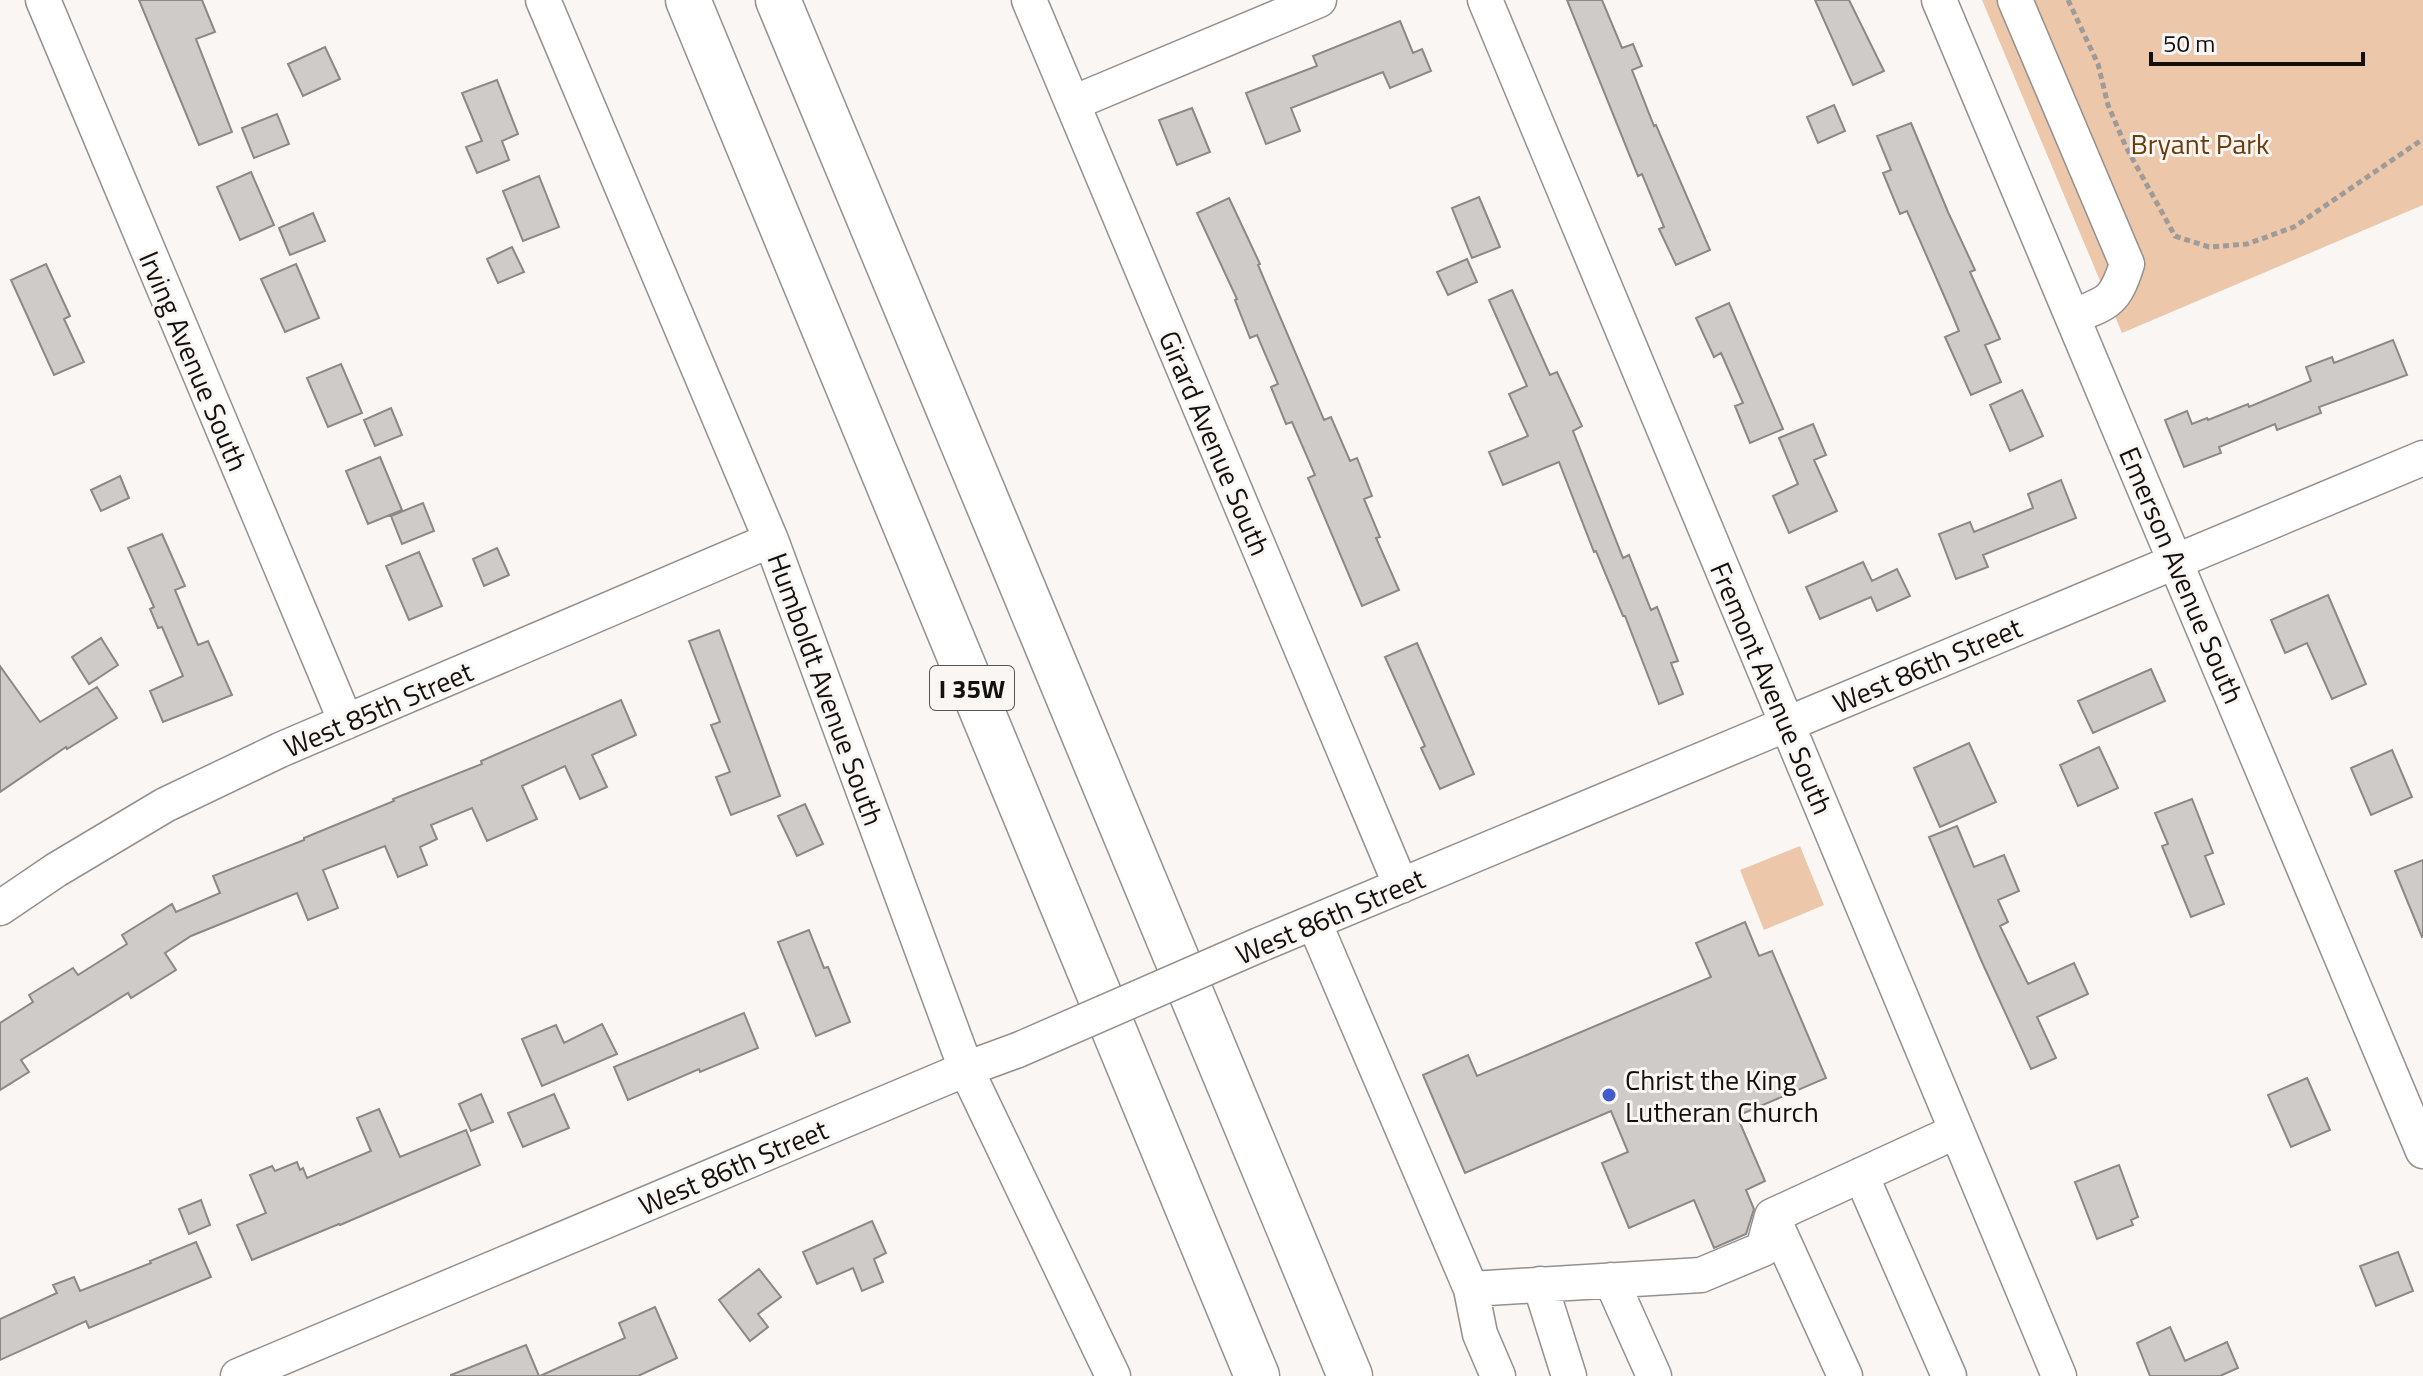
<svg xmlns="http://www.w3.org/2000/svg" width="2423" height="1376" font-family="'Titillium Web',sans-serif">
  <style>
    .green { fill: #ecc7aa }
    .building { fill: #cfcbc8; stroke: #8c8885; stroke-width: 2 }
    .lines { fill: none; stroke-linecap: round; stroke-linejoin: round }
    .minor-casing { stroke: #94908e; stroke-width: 37 }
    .highway-casing { stroke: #94908e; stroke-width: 47 }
    .path { stroke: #9e9b99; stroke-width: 5; stroke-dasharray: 6 4; stroke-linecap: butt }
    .minor { stroke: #fff; stroke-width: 34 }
    .highway { stroke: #fff; stroke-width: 44 }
    .minor-bridge-casing { stroke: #94908e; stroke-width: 37; stroke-linecap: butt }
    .minor-bridge { stroke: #fff; stroke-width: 34 }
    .poi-dot { fill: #415acd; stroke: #faf6f3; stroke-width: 3 }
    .labels { text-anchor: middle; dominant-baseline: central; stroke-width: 6; stroke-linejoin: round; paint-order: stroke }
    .shield { fill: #faf6f3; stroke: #585654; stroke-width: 2 }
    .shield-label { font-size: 26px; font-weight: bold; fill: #131110 }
    .park-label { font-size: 28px; fill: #6c3c0b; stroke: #faf6f3 }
    .street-label { font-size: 28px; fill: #131110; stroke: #faf6f3 }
    .poi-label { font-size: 28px; fill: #131110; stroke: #faf6f3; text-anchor: start }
  </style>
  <rect width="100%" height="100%" fill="#faf6f3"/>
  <path class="green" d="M 1982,0 L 2423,0 L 2423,205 L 2122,333 Z
    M 1800,846 L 1824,905 L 1764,930 L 1740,870 Z"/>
  <path class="building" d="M 139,0 L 202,0 L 215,32 L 196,39 L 232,132 L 199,145 Z
    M 1567,0 L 1602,0 L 1622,48 L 1633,44 L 1642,66 L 1632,70 L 1654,126 L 1656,125 L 1710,250 L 1676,265 L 1659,229 L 1664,227 L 1642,174 L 1638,176 Z
    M 1815,0 L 1849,0 L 1884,71 L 1853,85 Z
    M 1400,21 L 1413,53 L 1422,49 L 1431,71 L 1390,88 L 1383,72 L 1291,108 L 1300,131 L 1266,144 L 1246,93 L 1317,66 L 1313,56 Z
    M 325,47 L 340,79 L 303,96 L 288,64 Z
    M 497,80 L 518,134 L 502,141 L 509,160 L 477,173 L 466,147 L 482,141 L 462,93 Z
    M 1834,105 L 1845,131 L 1818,143 L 1807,117 Z
    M 1192,108 L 1210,152 L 1177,165 L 1159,120 Z
    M 277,114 L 289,144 L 254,158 L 242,128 Z
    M 1911,123 L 1948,212 L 1975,270 L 1970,272 L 2000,339 L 1985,345 L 2001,382 L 1971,395 L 1945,337 L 1959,331 L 1952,314 L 1907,211 L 1900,214 L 1883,173 L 1891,170 L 1877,136 Z
    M 251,172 L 274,225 L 240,240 L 217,187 Z
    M 539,176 L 559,227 L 523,241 L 503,191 Z
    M 1479,197 L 1500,247 L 1472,258 L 1452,208 Z
    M 1229,198 L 1260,264 L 1258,265 L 1324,420 L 1331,417 L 1350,461 L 1357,458 L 1372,496 L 1364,499 L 1380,537 L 1376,538 L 1399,590 L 1362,606 L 1308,478 L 1315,475 L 1292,422 L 1286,424 L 1271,387 L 1278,384 L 1257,335 L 1250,338 L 1235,300 L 1237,299 L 1197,213 Z
    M 313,213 L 325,241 L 290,255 L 279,228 Z
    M 512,247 L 524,272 L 498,283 L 487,259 Z
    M 1467,259 L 1477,282 L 1448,295 L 1437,272 Z
    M 46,264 L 70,316 L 64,319 L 84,362 L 54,375 L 11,280 Z
    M 296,264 L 319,318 L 285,332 L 261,279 Z
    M 1512,290 L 1550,375 L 1557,372 L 1582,426 L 1573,431 L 1623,558 L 1629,555 L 1651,610 L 1657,607 L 1678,661 L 1671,663 L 1683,694 L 1659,704 L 1625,616 L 1623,616 L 1596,551 L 1594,552 L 1559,462 L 1503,485 L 1489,452 L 1528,436 L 1509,394 L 1527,386 L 1489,300 Z
    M 1729,303 L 1783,429 L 1750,443 L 1735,406 L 1743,403 L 1721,353 L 1714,357 L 1696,318 Z
    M 2393,340 L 2407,375 L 2319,407 L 2321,413 L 2277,430 L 2275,424 L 2219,447 L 2221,453 L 2184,467 L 2165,420 L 2187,411 L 2192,424 L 2207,418 L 2208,420 L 2248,404 L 2249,407 L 2311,381 L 2306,367 L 2332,357 L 2334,363 Z
    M 341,364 L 362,413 L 328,427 L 307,378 Z
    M 2022,390 L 2043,436 L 2010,451 L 1990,405 Z
    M 391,408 L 402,435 L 375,446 L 364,420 Z
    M 1813,424 L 1826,455 L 1814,460 L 1837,511 L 1789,533 L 1773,496 L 1798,484 L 1779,438 Z
    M 380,457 L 402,510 L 368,524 L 346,471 Z
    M 120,476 L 129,498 L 101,511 L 91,490 Z
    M 2061,480 L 2076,518 L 1983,555 L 1988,567 L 1956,579 L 1939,534 L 1970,522 L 1974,532 L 2033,508 L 2028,494 Z
    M 423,503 L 434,531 L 402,544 L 391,516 Z
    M 162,534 L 185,586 L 175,590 L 198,645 L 208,641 L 232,695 L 163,722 L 150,691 L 183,676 L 162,627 L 158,628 L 150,609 L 154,607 L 128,548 Z
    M 497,548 L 509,575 L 484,586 L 473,559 Z
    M 419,552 L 442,606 L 409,620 L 386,566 Z
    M 1863,562 L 1872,581 L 1897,569 L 1910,596 L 1877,611 L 1871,597 L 1820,619 L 1806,587 Z
    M 2328,595 L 2366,684 L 2332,699 L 2307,643 L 2285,653 L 2271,620 Z
    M 719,630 L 780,796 L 731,815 L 716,777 L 730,772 L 711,725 L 720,722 L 689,641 Z
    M 101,638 L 118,665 L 89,684 L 72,657 Z
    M 1417,643 L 1474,774 L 1440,789 L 1421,748 L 1425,746 L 1385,657 Z
    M 0,666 L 40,722 L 97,687 L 117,718 L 67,749 L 66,747 L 0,792 Z
    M 2151,669 L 2165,701 L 2093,733 L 2078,701 Z
    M 621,700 L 636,735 L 592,755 L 607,787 L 580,799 L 565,766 L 522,786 L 537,819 L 487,841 L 472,808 L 431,825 L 437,839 L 420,847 L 427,865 L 398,877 L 385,846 L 323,870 L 338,908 L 308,920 L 297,893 L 191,936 L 165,953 L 176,970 L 131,998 L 128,993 L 21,1060 L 29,1072 L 0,1090 L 0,1023 L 33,1002 L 29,995 L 73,968 L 78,975 L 127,944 L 122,935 L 172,904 L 176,912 L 220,893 L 213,876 L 304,840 L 304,838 L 394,801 L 393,799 L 482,764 L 481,761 Z
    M 1969,743 L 1996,802 L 1940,827 L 1914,768 Z
    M 2099,747 L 2118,788 L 2078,806 L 2060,765 Z
    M 2392,750 L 2412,797 L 2371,815 L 2351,768 Z
    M 2192,799 L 2213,853 L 2205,856 L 2224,904 L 2191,917 L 2162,846 L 2168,844 L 2155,813 Z
    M 805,804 L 823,844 L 797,856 L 778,816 Z
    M 1957,826 L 1974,867 L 2004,855 L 2019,891 L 1998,900 L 2008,922 L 2000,926 L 2028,984 L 2074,963 L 2088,994 L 2037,1017 L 2056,1058 L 2031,1069 L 1981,960 L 1929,837 Z
    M 2423,860 L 2423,937 L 2422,937 L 2395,871 Z
    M 1745,922 L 1759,956 L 1772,951 L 1826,1078 L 1737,1116 L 1765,1181 L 1746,1190 L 1754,1209 L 1746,1234 L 1714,1248 L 1694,1200 L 1629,1228 L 1602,1163 L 1628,1152 L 1611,1111 L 1465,1173 L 1423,1075 L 1468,1055 L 1477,1076 L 1711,977 L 1696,943 Z
    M 809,930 L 824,968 L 828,967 L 850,1022 L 816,1036 L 778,942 Z
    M 744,1013 L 758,1048 L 700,1072 L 699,1069 L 628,1100 L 614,1067 Z
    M 602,1024 L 617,1054 L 542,1086 L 522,1039 L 556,1025 L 564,1043 Z
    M 2307,1078 L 2330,1130 L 2291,1147 L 2268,1095 Z
    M 481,1094 L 493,1122 L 471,1131 L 459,1104 Z
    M 554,1094 L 569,1128 L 523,1147 L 508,1113 Z
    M 379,1109 L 400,1157 L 466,1130 L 480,1165 L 340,1225 L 339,1224 L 252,1260 L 237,1225 L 266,1213 L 250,1175 L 272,1166 L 275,1171 L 297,1162 L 300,1170 L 303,1168 L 307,1178 L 371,1151 L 357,1118 Z
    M 2119,1165 L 2138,1217 L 2131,1220 L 2133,1225 L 2097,1239 L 2075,1182 Z
    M 201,1200 L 210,1225 L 189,1234 L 179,1209 Z
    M 872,1221 L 886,1253 L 874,1259 L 883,1282 L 862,1291 L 853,1268 L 817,1284 L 803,1252 Z
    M 196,1242 L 211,1277 L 89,1328 L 86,1321 L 0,1360 L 0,1319 L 57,1293 L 53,1285 L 74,1277 L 80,1291 L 151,1263 L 150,1261 Z
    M 2398,1252 L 2413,1291 L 2376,1306 L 2360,1266 Z
    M 759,1269 L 781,1297 L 758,1314 L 768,1327 L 750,1341 L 719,1300 Z
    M 655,1307 L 677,1358 L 638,1376 L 540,1376 L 625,1338 L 619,1323 Z
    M 2170,1327 L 2185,1361 L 2227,1342 L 2238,1368 L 2220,1376 L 2150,1376 L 2137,1343 Z
    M 526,1345 L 539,1376 L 451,1376 L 451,1375 Z"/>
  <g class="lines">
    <g class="minor-casing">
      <path id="minor" d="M 43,0 L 346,722
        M 543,0 L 771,540 L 966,1069 L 1113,1376
        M 1029,0 L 1401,886
        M 1485,0 L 2059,1376
        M 1939,0 L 2423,1151
        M 2015,0 L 2127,264 C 2115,301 2109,303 2073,316
        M 1073,103 L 1319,0
        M 0,908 L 56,870 L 165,805 L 280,750 L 771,540
        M 1314,922 L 1471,1289 L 1701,1275 L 1763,1249 L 1772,1216 L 1957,1131
        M 1259,945 L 2423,458
        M 1861,1175 L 1949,1376
        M 1772,1216 L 1845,1376
        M 1611,1280 L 1654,1376
        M 1540,1284 L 1569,1376
        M 1471,1289 L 1480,1334 L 1498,1376
        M 238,1376 L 966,1069 L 1018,1050"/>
    </g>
    <g class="highway-casing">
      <path id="highway" d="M 688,0 L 1257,1376
        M 778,0 C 968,459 1162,916 1350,1376"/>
    </g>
    <path class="path" d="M 2068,0 L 2098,64 L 2108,105 L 2126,147 L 2175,236 L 2209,247 L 2247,244 L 2294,227 L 2423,139"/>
    <use href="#minor" class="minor"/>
    <use href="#highway" class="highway"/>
    <g class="minor-bridge-casing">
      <path id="minor-bridge" d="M 1018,1050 L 1259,945"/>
    </g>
    <use href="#minor-bridge" class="minor-bridge"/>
  </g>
  <circle class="poi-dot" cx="1609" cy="1095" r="8"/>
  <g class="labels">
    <rect class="shield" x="930" y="666" width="84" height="44" rx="6"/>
    <g class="shield-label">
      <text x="972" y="688">I 35W</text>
    </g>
    <g class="park-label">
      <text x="2200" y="143">Bryant Park</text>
    </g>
    <g class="street-label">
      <text transform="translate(194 361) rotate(67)">Irving Avenue South</text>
      <text transform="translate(1215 443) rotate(67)">Girard Avenue South</text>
      <text transform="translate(2182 575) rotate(67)">Emerson Avenue South</text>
      <text transform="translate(1927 665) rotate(-23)">West 86th Street</text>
      <text transform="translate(1772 688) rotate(67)">Fremont Avenue South</text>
      <text transform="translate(826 689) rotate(70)">Humboldt Avenue South</text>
      <text transform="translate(378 709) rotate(-23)">West 85th Street</text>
      <text transform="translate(1330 916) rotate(-23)">West 86th Street</text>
      <text transform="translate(733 1167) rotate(-23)">West 86th Street</text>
    </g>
    <g class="poi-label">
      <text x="1625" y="1079">Christ the King<tspan x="1625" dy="32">Lutheran Church</tspan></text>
    </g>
  </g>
  <path d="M2151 52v12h212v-12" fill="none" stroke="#131110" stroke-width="4"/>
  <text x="2163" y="52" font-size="24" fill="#131110" stroke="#faf6f3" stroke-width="6" paint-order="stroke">50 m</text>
</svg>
